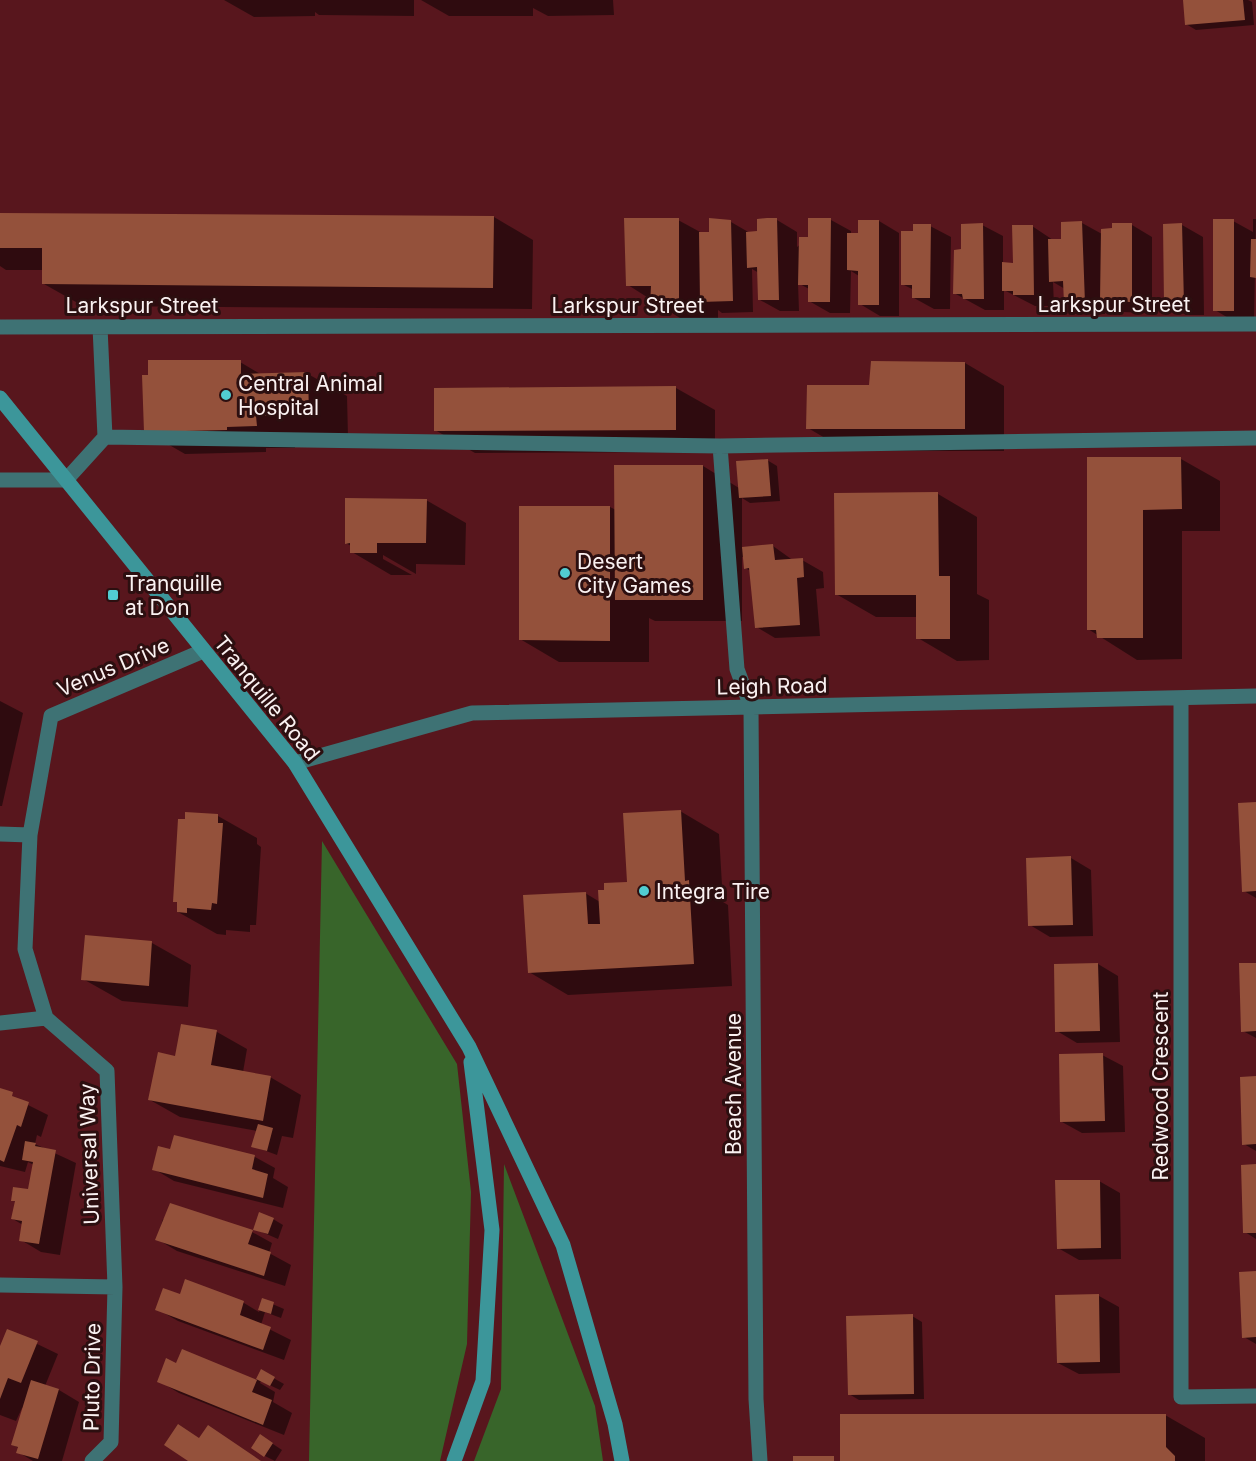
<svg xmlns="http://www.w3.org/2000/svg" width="1256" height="1461" font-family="Inter,sans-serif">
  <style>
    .green { fill: #38652a }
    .shadow { fill: #0007 }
    .building { fill: #94513b }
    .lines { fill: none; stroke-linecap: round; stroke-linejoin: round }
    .service { stroke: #3e7274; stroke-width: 15 }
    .minor { stroke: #3e7274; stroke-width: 15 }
    .secondary { stroke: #3c969a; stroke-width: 15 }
    .poi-dot { fill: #51ccd1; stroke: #2c0f10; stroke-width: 2 }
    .labels { text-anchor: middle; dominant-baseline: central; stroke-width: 6; stroke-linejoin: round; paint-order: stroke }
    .street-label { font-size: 21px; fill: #faf1f1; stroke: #2c0f10 }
    .poi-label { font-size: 21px; fill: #faf1f1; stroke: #2c0f10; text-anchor: start }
  </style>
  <rect width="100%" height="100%" fill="#58161d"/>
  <path class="green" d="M 322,841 L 457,1064 L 471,1192 L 467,1344 L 440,1461 L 309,1461 Z
    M 504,1164 L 595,1406 L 603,1461 L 474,1461 L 501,1389 Z"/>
  <path class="shadow" d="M 224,0 L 414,0 L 414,16 L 319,15 L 315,12 L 315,16 L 254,17 Z
    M 421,0 L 613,0 L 614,15 L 548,16 L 533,8 L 533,16 L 449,16 Z
    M 1205,0 L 1248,0 L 1252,2 L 1254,25 L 1196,30 L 1186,24 Z
    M 0,214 L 494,217 L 533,240 L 532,309 L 83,306 L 44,284 L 44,270 L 6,270 L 0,266 Z
    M 1253,219 L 1256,219 L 1254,322 L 1235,322 L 1215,310 L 1233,221 L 1253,232 Z
    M 678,220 L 702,233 L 711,233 L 731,222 L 750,233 L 758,233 L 777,220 L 797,232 L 797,247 L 831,220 L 851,231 L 851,235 L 859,235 L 860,221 L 879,221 L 899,233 L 899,316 L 880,316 L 860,304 L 859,276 L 851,271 L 850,313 L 830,313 L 809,301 L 809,289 L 798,283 L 799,311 L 780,311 L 760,300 L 759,273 L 752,269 L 753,312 L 722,313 L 718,310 L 718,325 L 691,325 L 628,285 Z
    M 1082,223 L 1102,234 L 1132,225 L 1152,237 L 1152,313 L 1122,312 L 1104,301 L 1105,314 L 1086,314 L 1065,302 L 1065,289 L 1053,282 L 1054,306 L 1035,306 L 1004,290 L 1004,310 L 985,310 L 954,293 L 963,251 L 982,225 L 1003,236 L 1003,264 L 1014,264 L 1032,226 L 1053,240 L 1063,240 Z
    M 1164,225 L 1182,225 L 1203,237 L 1204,315 L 1186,315 L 1165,303 Z
    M 930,226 L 951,237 L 950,309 L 934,309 L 914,298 L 914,290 L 902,284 L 915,232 Z
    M 240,362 L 262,375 L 308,374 L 347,396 L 348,437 L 295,438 L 295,448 L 266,448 L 266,452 L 185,454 L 145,431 L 150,376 Z
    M 965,363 L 1004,386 L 1004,451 L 847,451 L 808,428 L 870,386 Z
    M 676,388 L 715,410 L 715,452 L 475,453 L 435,430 Z
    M 1088,459 L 1181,459 L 1220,481 L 1220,531 L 1182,531 L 1182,659 L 1137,660 L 1088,629 Z
    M 767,460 L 777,466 L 780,501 L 750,503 L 742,498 L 742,549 L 773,546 L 794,561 L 802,560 L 823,572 L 824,588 L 816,589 L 820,636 L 775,638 L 755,626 L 751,571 L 745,568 L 744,557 L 742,557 L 742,621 L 655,621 L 649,618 L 649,662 L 559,662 L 520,639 L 610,507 L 616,510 L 703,466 L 739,488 Z
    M 938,494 L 977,517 L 977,594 L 989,600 L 989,660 L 957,661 L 918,638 L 918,617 L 876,617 L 836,594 Z
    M 426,500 L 466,523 L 465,565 L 416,564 L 416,574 L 383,555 L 383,559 L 412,575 L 391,575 L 352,552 L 351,546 L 346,543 Z
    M 0,701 L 23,713 L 2,806 L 0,806 Z
    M 1256,804 L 1256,898 L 1244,891 Z
    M 680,811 L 719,834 L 723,902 L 728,905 L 732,986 L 568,995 L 529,972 L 585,893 L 600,902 L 629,883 Z
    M 218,816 L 257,838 L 257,844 L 261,847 L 256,925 L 250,925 L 250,932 L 226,930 L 226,935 L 217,934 L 178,912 L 179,903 L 174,901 Z
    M 1071,858 L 1091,870 L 1093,936 L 1050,937 L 1030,925 Z
    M 152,943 L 191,965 L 188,1007 L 122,1001 L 83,979 Z
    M 1098,964 L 1118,976 L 1120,1042 L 1077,1043 L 1057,1031 Z
    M 1256,965 L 1256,1038 L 1243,1031 Z
    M 183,1026 L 217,1032 L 247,1049 L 243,1072 L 270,1077 L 301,1095 L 293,1138 L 282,1136 L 277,1155 L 253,1146 L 257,1131 L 180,1117 L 150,1100 L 176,1058 Z
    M 1102,1055 L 1123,1066 L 1125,1132 L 1082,1133 L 1062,1122 Z
    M 1256,1078 L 1256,1151 L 1244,1144 Z
    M 0,1091 L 48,1115 L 41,1137 L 37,1135 L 35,1144 L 76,1163 L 60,1255 L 41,1252 L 21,1240 L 23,1225 L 13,1219 L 16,1202 L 13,1200 L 29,1191 L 34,1165 L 28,1162 L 25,1172 L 0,1166 Z
    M 171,1151 L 255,1157 L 275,1168 L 273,1178 L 288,1187 L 283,1208 L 174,1181 L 154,1169 Z
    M 1256,1166 L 1256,1239 L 1245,1232 Z
    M 1099,1181 L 1120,1193 L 1121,1259 L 1079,1260 L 1058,1248 Z
    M 163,1219 L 252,1232 L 272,1243 L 269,1253 L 291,1265 L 285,1286 L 177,1251 L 157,1239 Z
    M 273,1219 L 283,1225 L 278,1239 L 255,1229 Z
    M 1256,1273 L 1256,1344 L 1244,1337 Z
    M 186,1281 L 244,1303 L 259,1312 L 263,1300 L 284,1309 L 281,1318 L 265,1312 L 261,1325 L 291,1340 L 284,1360 L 178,1321 L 157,1309 L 180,1296 Z
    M 1099,1296 L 1119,1307 L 1120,1373 L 1079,1374 L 1058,1363 Z
    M 912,1316 L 922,1322 L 924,1399 L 859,1400 L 849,1394 Z
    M 8,1330 L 58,1354 L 45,1386 L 59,1390 L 79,1402 L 62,1461 L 33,1461 L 18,1452 L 19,1448 L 13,1445 L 24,1408 L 22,1408 L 16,1421 L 0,1415 L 0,1350 Z
    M 177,1365 L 256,1381 L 261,1371 L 284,1384 L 280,1390 L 261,1381 L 260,1383 L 275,1392 L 273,1402 L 292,1413 L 284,1435 L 179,1393 L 159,1381 Z
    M 1165,1415 L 1205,1438 L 1205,1461 L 841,1461 Z
    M 270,1442 L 282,1450 L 275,1461 L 265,1456 Z"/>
  <path class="building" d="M 1183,0 L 1243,0 L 1245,20 L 1185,25 Z
    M 0,213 L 494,216 L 493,288 L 42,284 L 42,248 L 0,248 Z
    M 624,218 L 679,218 L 679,304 L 650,304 L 651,286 L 626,286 Z
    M 709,218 L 731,220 L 733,301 L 700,302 L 699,232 L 709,232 Z
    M 767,218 L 777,218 L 779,300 L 758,300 L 757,267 L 747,268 L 746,232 L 757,231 L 757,219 Z
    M 808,218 L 831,218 L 830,302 L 808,302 L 808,285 L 798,285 L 799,237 L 808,237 Z
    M 1213,219 L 1234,219 L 1234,311 L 1213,311 Z
    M 858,220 L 879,220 L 879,305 L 858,305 L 858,271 L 847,270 L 847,233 L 858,233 Z
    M 1082,221 L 1085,303 L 1064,303 L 1063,281 L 1049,282 L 1048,239 L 1061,239 L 1061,222 Z
    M 983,223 L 984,299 L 963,299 L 962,294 L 953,294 L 954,250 L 961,249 L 961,224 Z
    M 1112,223 L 1132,223 L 1132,302 L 1100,301 L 1101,229 L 1112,228 Z
    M 1182,223 L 1184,304 L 1164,304 L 1163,224 Z
    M 913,224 L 931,224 L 930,298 L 912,298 L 912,285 L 901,285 L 901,231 L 913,231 Z
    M 1012,225 L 1033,225 L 1034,295 L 1013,295 L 1013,291 L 1002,291 L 1002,262 L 1013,263 Z
    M 1251,239 L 1256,239 L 1256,278 L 1250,277 Z
    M 148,360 L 241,360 L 241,374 L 308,372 L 309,415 L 256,416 L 257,426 L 227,427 L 227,430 L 144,432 L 142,375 L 148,375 Z
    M 871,361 L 965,362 L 965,429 L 806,429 L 807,385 L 869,385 Z
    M 676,386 L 676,430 L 434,431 L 434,388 Z
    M 1087,457 L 1181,457 L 1182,509 L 1143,510 L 1143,638 L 1097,638 L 1096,630 L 1087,630 Z
    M 768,459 L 771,496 L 739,498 L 736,461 Z
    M 614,465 L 703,465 L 703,600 L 615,600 Z
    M 938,492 L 939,576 L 950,576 L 950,639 L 916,639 L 916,595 L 835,595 L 834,493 Z
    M 345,498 L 427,499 L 426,543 L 377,543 L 377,553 L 350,553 L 350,543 L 345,544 Z
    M 519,506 L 610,506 L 610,641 L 519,640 Z
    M 773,544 L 775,560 L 803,558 L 804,577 L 797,578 L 800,625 L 755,628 L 749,568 L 744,569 L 742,547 Z
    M 1256,802 L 1256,891 L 1242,892 L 1238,803 Z
    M 681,810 L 685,881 L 689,880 L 694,964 L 528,973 L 523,895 L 586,892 L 588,924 L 600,924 L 598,890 L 604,890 L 604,883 L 627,882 L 623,813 Z
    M 185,812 L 218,814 L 218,823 L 223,823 L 217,904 L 212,903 L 211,910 L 187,908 L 187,913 L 177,912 L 177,902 L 173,902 L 178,819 L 185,819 Z
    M 1071,856 L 1073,925 L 1028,926 L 1026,858 Z
    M 85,935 L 152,941 L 149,986 L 81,980 Z
    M 1098,963 L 1100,1031 L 1055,1032 L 1054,964 Z
    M 1239,963 L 1256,963 L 1256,1031 L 1241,1032 Z
    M 181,1024 L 217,1030 L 211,1065 L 271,1076 L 263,1121 L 148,1100 L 158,1052 L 175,1056 Z
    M 1103,1053 L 1105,1121 L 1060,1122 L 1059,1054 Z
    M 1256,1076 L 1256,1144 L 1242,1145 L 1240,1077 Z
    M 0,1088 L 13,1092 L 12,1096 L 29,1102 L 21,1127 L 17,1125 L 4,1162 L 0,1160 Z
    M 258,1124 L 273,1128 L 267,1151 L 251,1147 Z
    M 174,1135 L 255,1155 L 252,1169 L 268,1174 L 263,1198 L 152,1170 L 158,1146 L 170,1149 Z
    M 25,1141 L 36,1143 L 35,1146 L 56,1150 L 39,1244 L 19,1241 L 22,1221 L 11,1219 L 15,1201 L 11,1201 L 13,1187 L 28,1189 L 33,1162 L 22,1160 Z
    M 1256,1164 L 1256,1233 L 1243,1233 L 1241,1165 Z
    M 1055,1180 L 1100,1180 L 1101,1248 L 1057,1249 Z
    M 170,1203 L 253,1230 L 248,1244 L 271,1252 L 264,1276 L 155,1240 Z
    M 259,1212 L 274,1218 L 268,1234 L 253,1230 Z
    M 1256,1271 L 1256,1337 L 1242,1338 L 1239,1272 Z
    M 185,1279 L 244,1301 L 240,1315 L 271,1327 L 263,1350 L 155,1310 L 163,1288 L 180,1294 Z
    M 1099,1294 L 1100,1362 L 1057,1363 L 1055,1295 Z
    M 262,1298 L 274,1302 L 271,1314 L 258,1310 Z
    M 913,1314 L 914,1394 L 848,1395 L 846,1316 Z
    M 7,1329 L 38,1341 L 21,1383 L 8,1378 L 0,1399 L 0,1346 Z
    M 182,1349 L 257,1380 L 252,1392 L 272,1400 L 263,1425 L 157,1382 L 166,1358 L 176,1363 Z
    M 261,1369 L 275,1377 L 270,1386 L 256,1379 Z
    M 31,1380 L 59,1389 L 38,1459 L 16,1453 L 18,1447 L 11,1445 Z
    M 840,1414 L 1166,1414 L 1166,1447 L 1175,1456 L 1175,1461 L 840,1461 Z
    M 178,1424 L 199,1438 L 208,1425 L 261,1461 L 188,1461 L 164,1445 Z
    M 260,1434 L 273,1443 L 264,1457 L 251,1448 Z
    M 793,1456 L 834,1456 L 834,1461 L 793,1461 Z"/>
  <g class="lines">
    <path class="service" d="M 0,327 L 1256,324
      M 100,327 L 105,437 L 720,446 L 1256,438
      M 720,446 L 737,669 L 751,707
      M 66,480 L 105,437"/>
    <path class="minor" d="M 0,480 L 66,480
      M 1181,699 L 1181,1397 L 1256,1396
      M 751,707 L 756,1399 L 760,1461
      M 295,763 L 472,713 L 1256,696
      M 0,834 L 30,835
      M 0,1023 L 46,1018
      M 0,1285 L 115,1287
      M 92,1461 L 111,1442 L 115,1287 L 107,1071 L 46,1018 L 25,949 L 30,835 L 51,716 L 203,651"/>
    <path class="secondary" d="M 0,398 L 295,763 L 469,1047 L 563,1245 L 615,1424 L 622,1461
      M 454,1461 L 483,1381 L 492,1230 L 471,1062"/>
  </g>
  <g class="poi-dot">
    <circle cx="226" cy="395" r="6"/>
    <circle cx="565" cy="573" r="6"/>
    <rect x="107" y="589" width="12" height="12" rx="3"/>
    <circle cx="644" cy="891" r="6"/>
  </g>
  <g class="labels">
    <g class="street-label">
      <text x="1114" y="304">Larkspur Street</text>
      <text x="142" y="305">Larkspur Street</text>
      <text x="628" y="305">Larkspur Street</text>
      <text transform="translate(113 667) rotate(-23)">Venus Drive</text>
      <text transform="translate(772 686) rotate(-1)">Leigh Road</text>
      <text transform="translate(267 698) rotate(51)">Tranquille Road</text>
      <text transform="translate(733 1084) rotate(-90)">Beach Avenue</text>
      <text transform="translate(1160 1086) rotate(-90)">Redwood Crescent</text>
      <text transform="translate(89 1154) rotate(-92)">Universal Way</text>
      <text transform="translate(92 1377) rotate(-89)">Pluto Drive</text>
    </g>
    <g class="poi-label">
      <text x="238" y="383">Central Animal<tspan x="238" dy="24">Hospital</tspan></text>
      <text x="577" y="561">Desert<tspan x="577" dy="24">City Games</tspan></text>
      <text x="125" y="583">Tranquille<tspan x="125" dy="24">at Don</tspan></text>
      <text x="656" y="891">Integra Tire</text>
    </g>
  </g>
</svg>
